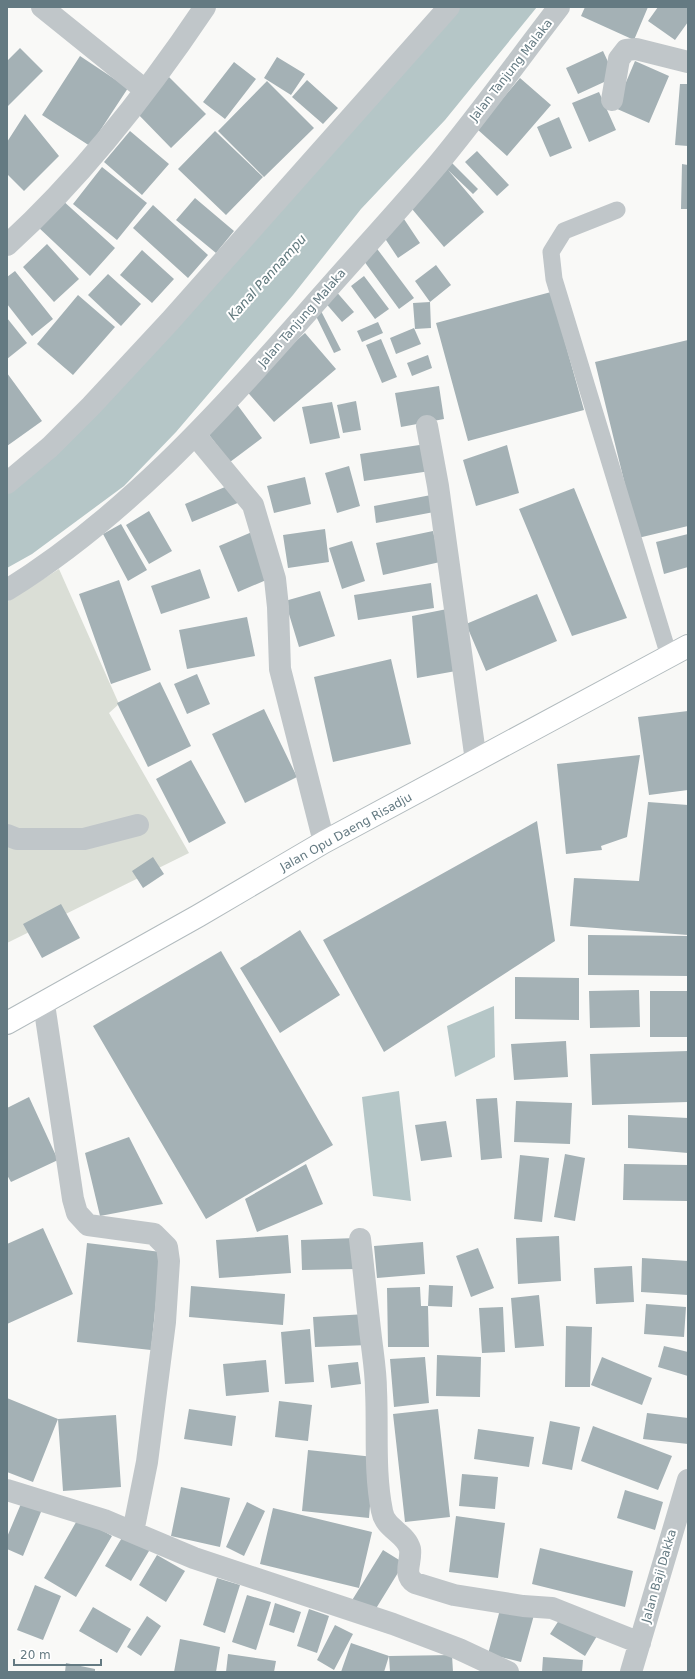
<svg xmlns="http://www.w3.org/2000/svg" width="695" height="1679" font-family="'DejaVu Sans',sans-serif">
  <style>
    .green { fill: #daded6 }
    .water { fill: #b5c6c7 }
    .building { fill: #a4b1b5 }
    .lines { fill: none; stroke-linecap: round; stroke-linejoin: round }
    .secondary-casing { stroke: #b2bbbe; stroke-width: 24 }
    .service { stroke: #c0c6c9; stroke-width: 17 }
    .minor { stroke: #c0c6c9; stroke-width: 22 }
    .secondary { stroke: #fff; stroke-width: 22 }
    .labels { text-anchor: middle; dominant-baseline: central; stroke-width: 4; stroke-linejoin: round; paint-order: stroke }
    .street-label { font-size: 12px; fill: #647a82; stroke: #fff }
    .water-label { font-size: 13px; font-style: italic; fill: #5f787c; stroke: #fff }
  </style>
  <rect width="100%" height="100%" fill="#f9f9f7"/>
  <path class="green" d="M 59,569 L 119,704 L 109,713 L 189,853 L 7,943 L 7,602 Z"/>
  <path class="water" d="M 458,7 L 537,7 L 445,120 L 361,209 L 293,295 L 176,432 L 124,486 L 32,554 L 7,568 L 7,491 Z
    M 494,1006 L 495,1057 L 455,1077 L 447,1026 Z
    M 399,1091 L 411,1201 L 373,1196 L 362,1097 Z"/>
  <path class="building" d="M 585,7 L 648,7 L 634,40 L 581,16 Z
    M 658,7 L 688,7 L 688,22 L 675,40 L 648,21 Z
    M 20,48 L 43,71 L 7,107 L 7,61 Z
    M 603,51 L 615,77 L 578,94 L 566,68 Z
    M 80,56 L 128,88 L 90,146 L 42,115 Z
    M 277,57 L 305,74 L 291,95 L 264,78 Z
    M 635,61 L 669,76 L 649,123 L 615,108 Z
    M 234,62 L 256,79 L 225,119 L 203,102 Z
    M 169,77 L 206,114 L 171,148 L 135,111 Z
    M 520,78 L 551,105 L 507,156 L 477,129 Z
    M 307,80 L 338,108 L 323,124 L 292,97 Z
    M 267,81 L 314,128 L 264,177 L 218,131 Z
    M 680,84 L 688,84 L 688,146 L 675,145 Z
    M 599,92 L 616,130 L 589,142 L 572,103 Z
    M 25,114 L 59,156 L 24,191 L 7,174 L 7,142 Z
    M 559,117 L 572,148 L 550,157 L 537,127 Z
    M 130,131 L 169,164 L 142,195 L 104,162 Z
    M 215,131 L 263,177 L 226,215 L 178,169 Z
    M 477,151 L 509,185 L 497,196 L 465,162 Z
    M 452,163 L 478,189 L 473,194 L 448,170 L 484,212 L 444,247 L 407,203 Z
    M 682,164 L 688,165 L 688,209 L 681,209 Z
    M 102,167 L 147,203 L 117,240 L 73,204 Z
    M 195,198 L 234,231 L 216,253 L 176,220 Z
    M 61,199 L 115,248 L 90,276 L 37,226 Z
    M 153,205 L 208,255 L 188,278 L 133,228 Z
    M 404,219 L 420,243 L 398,258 L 382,234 Z
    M 47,244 L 79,279 L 54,302 L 23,267 Z
    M 375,246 L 414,298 L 399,309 L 361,257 Z
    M 142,250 L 174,279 L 152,303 L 120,275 Z
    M 436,265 L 451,285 L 430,302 L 431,328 L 415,329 L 413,303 L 430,302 L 415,281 Z
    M 15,271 L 53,319 L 32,336 L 7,304 L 7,277 Z
    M 108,274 L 141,304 L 121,326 L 88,295 Z
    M 364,276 L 389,309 L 375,319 L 351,286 Z
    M 334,289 L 354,312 L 342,322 L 323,300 Z
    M 551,292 L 584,410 L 468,441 L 436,323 Z
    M 78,295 L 115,327 L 73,375 L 37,344 Z
    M 320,309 L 341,350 L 334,353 L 314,312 Z
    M 7,318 L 27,343 L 7,359 Z
    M 378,322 L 383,333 L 362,342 L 357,331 Z
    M 414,328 L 421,344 L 396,354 L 390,338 Z
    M 305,333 L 336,369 L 274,422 L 243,387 Z
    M 381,339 L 397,377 L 382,383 L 366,345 Z
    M 688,340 L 688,526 L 638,538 L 595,362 Z
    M 428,355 L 432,368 L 412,376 L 407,363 Z
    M 7,373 L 42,421 L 7,446 Z
    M 439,386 L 444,419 L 401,427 L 395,393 Z
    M 356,401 L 361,430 L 343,433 L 337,405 Z
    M 332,402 L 340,438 L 310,444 L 302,407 Z
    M 236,403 L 262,438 L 230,462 L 203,427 Z
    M 426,444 L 430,471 L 364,481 L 360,454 Z
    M 507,445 L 519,493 L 476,506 L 463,460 Z
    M 349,466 L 360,506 L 337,513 L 325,473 Z
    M 305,477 L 311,504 L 274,513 L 267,486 Z
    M 232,484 L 240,502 L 192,522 L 185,504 Z
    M 574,488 L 627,618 L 572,636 L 519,509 Z
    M 431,495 L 434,512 L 376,523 L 374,506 Z
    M 149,511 L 172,551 L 149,564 L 126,525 Z
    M 121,524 L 147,570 L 128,581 L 103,534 Z
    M 325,529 L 329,562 L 288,568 L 283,535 Z
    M 433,531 L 440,562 L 383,575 L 376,543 Z
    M 252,532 L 271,578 L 238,592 L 219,546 Z
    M 688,534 L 688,567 L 664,574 L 656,542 Z
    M 352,541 L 365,581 L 342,589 L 329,548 Z
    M 200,569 L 210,598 L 161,614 L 151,586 Z
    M 119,580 L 151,670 L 111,684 L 79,594 Z
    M 431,583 L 434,608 L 358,620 L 354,595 Z
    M 320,591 L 335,636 L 299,647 L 285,601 Z
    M 537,594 L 557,641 L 486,671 L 466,624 Z
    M 447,609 L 456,671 L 417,678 L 412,616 Z
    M 247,617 L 255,656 L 187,669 L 179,630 Z
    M 391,659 L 411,744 L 333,762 L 314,677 Z
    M 197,674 L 210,704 L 187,714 L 174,684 Z
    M 160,682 L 191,746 L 148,767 L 117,703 Z
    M 264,709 L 297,777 L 245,803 L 212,734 Z
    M 688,711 L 688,790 L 649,795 L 638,717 Z
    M 640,755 L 627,837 L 601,846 L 602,850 L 566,854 L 557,764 Z
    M 191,760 L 226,823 L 189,843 L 156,779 Z
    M 648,802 L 688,805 L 688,935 L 570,926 L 574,878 L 639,881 Z
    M 537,821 L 555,941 L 384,1052 L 323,940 Z
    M 153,857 L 164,874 L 143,888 L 132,871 Z
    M 61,904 L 80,938 L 42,958 L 23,924 Z
    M 300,930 L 340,995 L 280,1033 L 240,968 Z
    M 588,935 L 688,936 L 688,976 L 588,975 Z
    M 221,951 L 333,1145 L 206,1219 L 93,1026 Z
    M 515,977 L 579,978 L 579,1020 L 515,1019 Z
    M 639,990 L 640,1027 L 590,1028 L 589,991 Z
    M 650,991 L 688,991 L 688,1037 L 650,1037 Z
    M 566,1041 L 568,1077 L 514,1080 L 511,1044 Z
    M 688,1051 L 688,1102 L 592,1105 L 590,1054 Z
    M 29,1097 L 58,1160 L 11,1182 L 7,1175 L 7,1108 Z
    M 497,1098 L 502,1158 L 481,1160 L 476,1099 Z
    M 516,1101 L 572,1103 L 570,1144 L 514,1142 Z
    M 628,1115 L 688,1118 L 688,1153 L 628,1148 Z
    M 446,1121 L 452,1157 L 421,1161 L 415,1125 Z
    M 129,1137 L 163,1204 L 100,1216 L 85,1153 Z
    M 565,1154 L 585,1158 L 575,1221 L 554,1217 Z
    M 520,1155 L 549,1158 L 542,1222 L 514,1219 Z
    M 306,1164 L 323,1204 L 257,1232 L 245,1199 Z
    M 624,1164 L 688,1165 L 687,1201 L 623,1200 Z
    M 43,1228 L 73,1294 L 7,1324 L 7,1244 Z
    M 288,1235 L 291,1273 L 219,1278 L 216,1240 Z
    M 559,1236 L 561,1281 L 518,1284 L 516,1238 Z
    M 356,1238 L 357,1269 L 302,1270 L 301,1240 Z
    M 423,1242 L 425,1274 L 377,1278 L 374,1246 Z
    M 87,1243 L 161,1252 L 151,1350 L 77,1342 Z
    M 478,1248 L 494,1288 L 471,1297 L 456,1256 Z
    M 642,1258 L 688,1261 L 688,1295 L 641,1292 Z
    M 632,1266 L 634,1302 L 596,1304 L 594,1268 Z
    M 429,1285 L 453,1286 L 452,1307 L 428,1306 Z
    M 191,1286 L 285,1294 L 283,1325 L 189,1317 Z
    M 420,1287 L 421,1306 L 428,1306 L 429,1347 L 388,1347 L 387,1288 Z
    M 539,1295 L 544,1346 L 515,1348 L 511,1298 Z
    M 646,1304 L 686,1307 L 684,1337 L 644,1334 Z
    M 503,1307 L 505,1352 L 482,1353 L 479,1308 Z
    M 367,1314 L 369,1345 L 315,1347 L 313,1317 Z
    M 566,1326 L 592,1327 L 590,1387 L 565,1387 Z
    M 310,1329 L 314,1382 L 285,1384 L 281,1332 Z
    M 664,1346 L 688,1352 L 688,1376 L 658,1367 Z
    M 437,1355 L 481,1357 L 480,1397 L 436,1396 Z
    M 425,1357 L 429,1403 L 394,1407 L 390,1359 Z
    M 602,1357 L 652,1378 L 642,1405 L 591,1385 Z
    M 266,1360 L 269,1392 L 226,1396 L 223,1364 Z
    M 358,1362 L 361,1384 L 331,1388 L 328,1365 Z
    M 7,1398 L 58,1419 L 33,1482 L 7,1472 Z
    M 279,1401 L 312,1405 L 308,1441 L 275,1437 Z
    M 189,1409 L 236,1416 L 232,1446 L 184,1439 Z
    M 438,1409 L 450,1517 L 405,1522 L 393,1414 Z
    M 647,1413 L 688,1418 L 688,1444 L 643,1439 Z
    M 116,1415 L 121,1487 L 63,1491 L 58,1419 Z
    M 550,1421 L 580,1427 L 572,1470 L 542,1464 Z
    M 593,1426 L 672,1456 L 658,1490 L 581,1461 Z
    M 478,1429 L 534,1437 L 529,1467 L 474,1459 Z
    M 308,1450 L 374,1457 L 369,1518 L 302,1511 Z
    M 462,1474 L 498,1477 L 495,1509 L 459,1506 Z
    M 181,1487 L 230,1498 L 220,1547 L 171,1536 Z
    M 625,1490 L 663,1502 L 655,1530 L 617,1518 Z
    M 23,1499 L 43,1507 L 23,1556 L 7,1549 L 7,1537 Z
    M 247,1502 L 265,1511 L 244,1556 L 226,1547 Z
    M 273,1508 L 372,1532 L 359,1588 L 260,1564 Z
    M 456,1516 L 505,1523 L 498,1578 L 449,1572 Z
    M 79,1517 L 112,1536 L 76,1597 L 44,1578 Z
    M 126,1531 L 152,1546 L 131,1581 L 105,1566 Z
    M 540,1548 L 633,1571 L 625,1607 L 532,1584 Z
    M 383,1550 L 404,1563 L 372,1615 L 351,1602 Z
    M 157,1555 L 185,1571 L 166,1602 L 139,1585 Z
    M 217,1578 L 240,1585 L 225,1633 L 203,1625 Z
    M 35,1585 L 61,1596 L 43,1640 L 17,1630 Z
    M 247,1595 L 271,1602 L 256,1650 L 232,1642 Z
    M 275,1603 L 301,1612 L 294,1633 L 269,1625 Z
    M 501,1606 L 534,1615 L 521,1662 L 488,1654 Z
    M 93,1607 L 131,1629 L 117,1653 L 79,1631 Z
    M 309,1609 L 329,1616 L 317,1653 L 297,1646 Z
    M 563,1614 L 597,1636 L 585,1656 L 550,1634 Z
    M 147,1616 L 161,1626 L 141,1656 L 127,1647 Z
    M 335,1625 L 353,1634 L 334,1670 L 317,1660 Z
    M 180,1639 L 220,1647 L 216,1672 L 174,1672 Z
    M 351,1643 L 389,1656 L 452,1655 L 453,1672 L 390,1672 L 389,1656 L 384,1672 L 341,1672 Z
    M 228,1654 L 276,1661 L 274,1672 L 226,1672 Z
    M 543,1657 L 583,1660 L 582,1672 L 542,1672 Z
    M 66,1663 L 95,1669 L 95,1672 L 65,1672 Z"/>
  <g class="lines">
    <g class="secondary-casing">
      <path id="secondary" d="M 7,1023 L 198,916 L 324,842 L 688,646"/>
    </g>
    <path class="service" d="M 617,210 L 564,231 L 551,252 L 554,279 L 669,656"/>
    <path class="minor" d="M 42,7 L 145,90
      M 612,100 L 619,59 L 626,50 L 636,49 L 688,62
      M 7,245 C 83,176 148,92 205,7
      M 427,426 L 438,486 L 476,761
      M 195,435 L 253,505 L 275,579 L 278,607 L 280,669 L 324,842
      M 7,483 L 50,447 L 91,406 L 170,321 L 449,7
      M 7,590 C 122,519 215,417 304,316 C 348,265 394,216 438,164 C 480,113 519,59 559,7
      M 7,835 L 17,839 L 84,839 L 138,825
      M 44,1004 L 73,1199 L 77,1213 L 88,1225 L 154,1234 L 167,1247 L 169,1261 L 165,1322 L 147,1462 L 133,1532
      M 360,1239 C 364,1272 367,1305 371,1338 C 373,1355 376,1373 376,1390 C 378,1430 374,1471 382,1511 C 385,1529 406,1533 410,1549 C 412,1562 402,1574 415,1583 L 454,1595 L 523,1606 L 552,1608 L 640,1643
      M 7,1490 L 104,1520 L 194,1558 L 393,1624 L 459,1649 L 508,1672
      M 631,1672 L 688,1480"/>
    <use href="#secondary" class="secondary"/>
  </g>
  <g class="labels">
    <g class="street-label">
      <text transform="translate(511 70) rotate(-52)">Jalan Tanjung Malaka</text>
      <text transform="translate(302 318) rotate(-49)">Jalan Tanjung Malaka</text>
      <text transform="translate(346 832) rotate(-29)">Jalan Opu Daeng Risadju</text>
      <text transform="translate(659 1576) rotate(-74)">Jalan Baji Dakka</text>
    </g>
    <g class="water-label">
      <text transform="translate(267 277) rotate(-48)">Kanal Pannampu</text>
    </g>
  </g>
  <rect width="695" height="1679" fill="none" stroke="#647a82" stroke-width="16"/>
  <path d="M14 1659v6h87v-6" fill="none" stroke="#647a82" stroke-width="2"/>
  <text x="20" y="1659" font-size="12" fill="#647a82" stroke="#ffffff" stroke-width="3" paint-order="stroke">20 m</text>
</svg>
